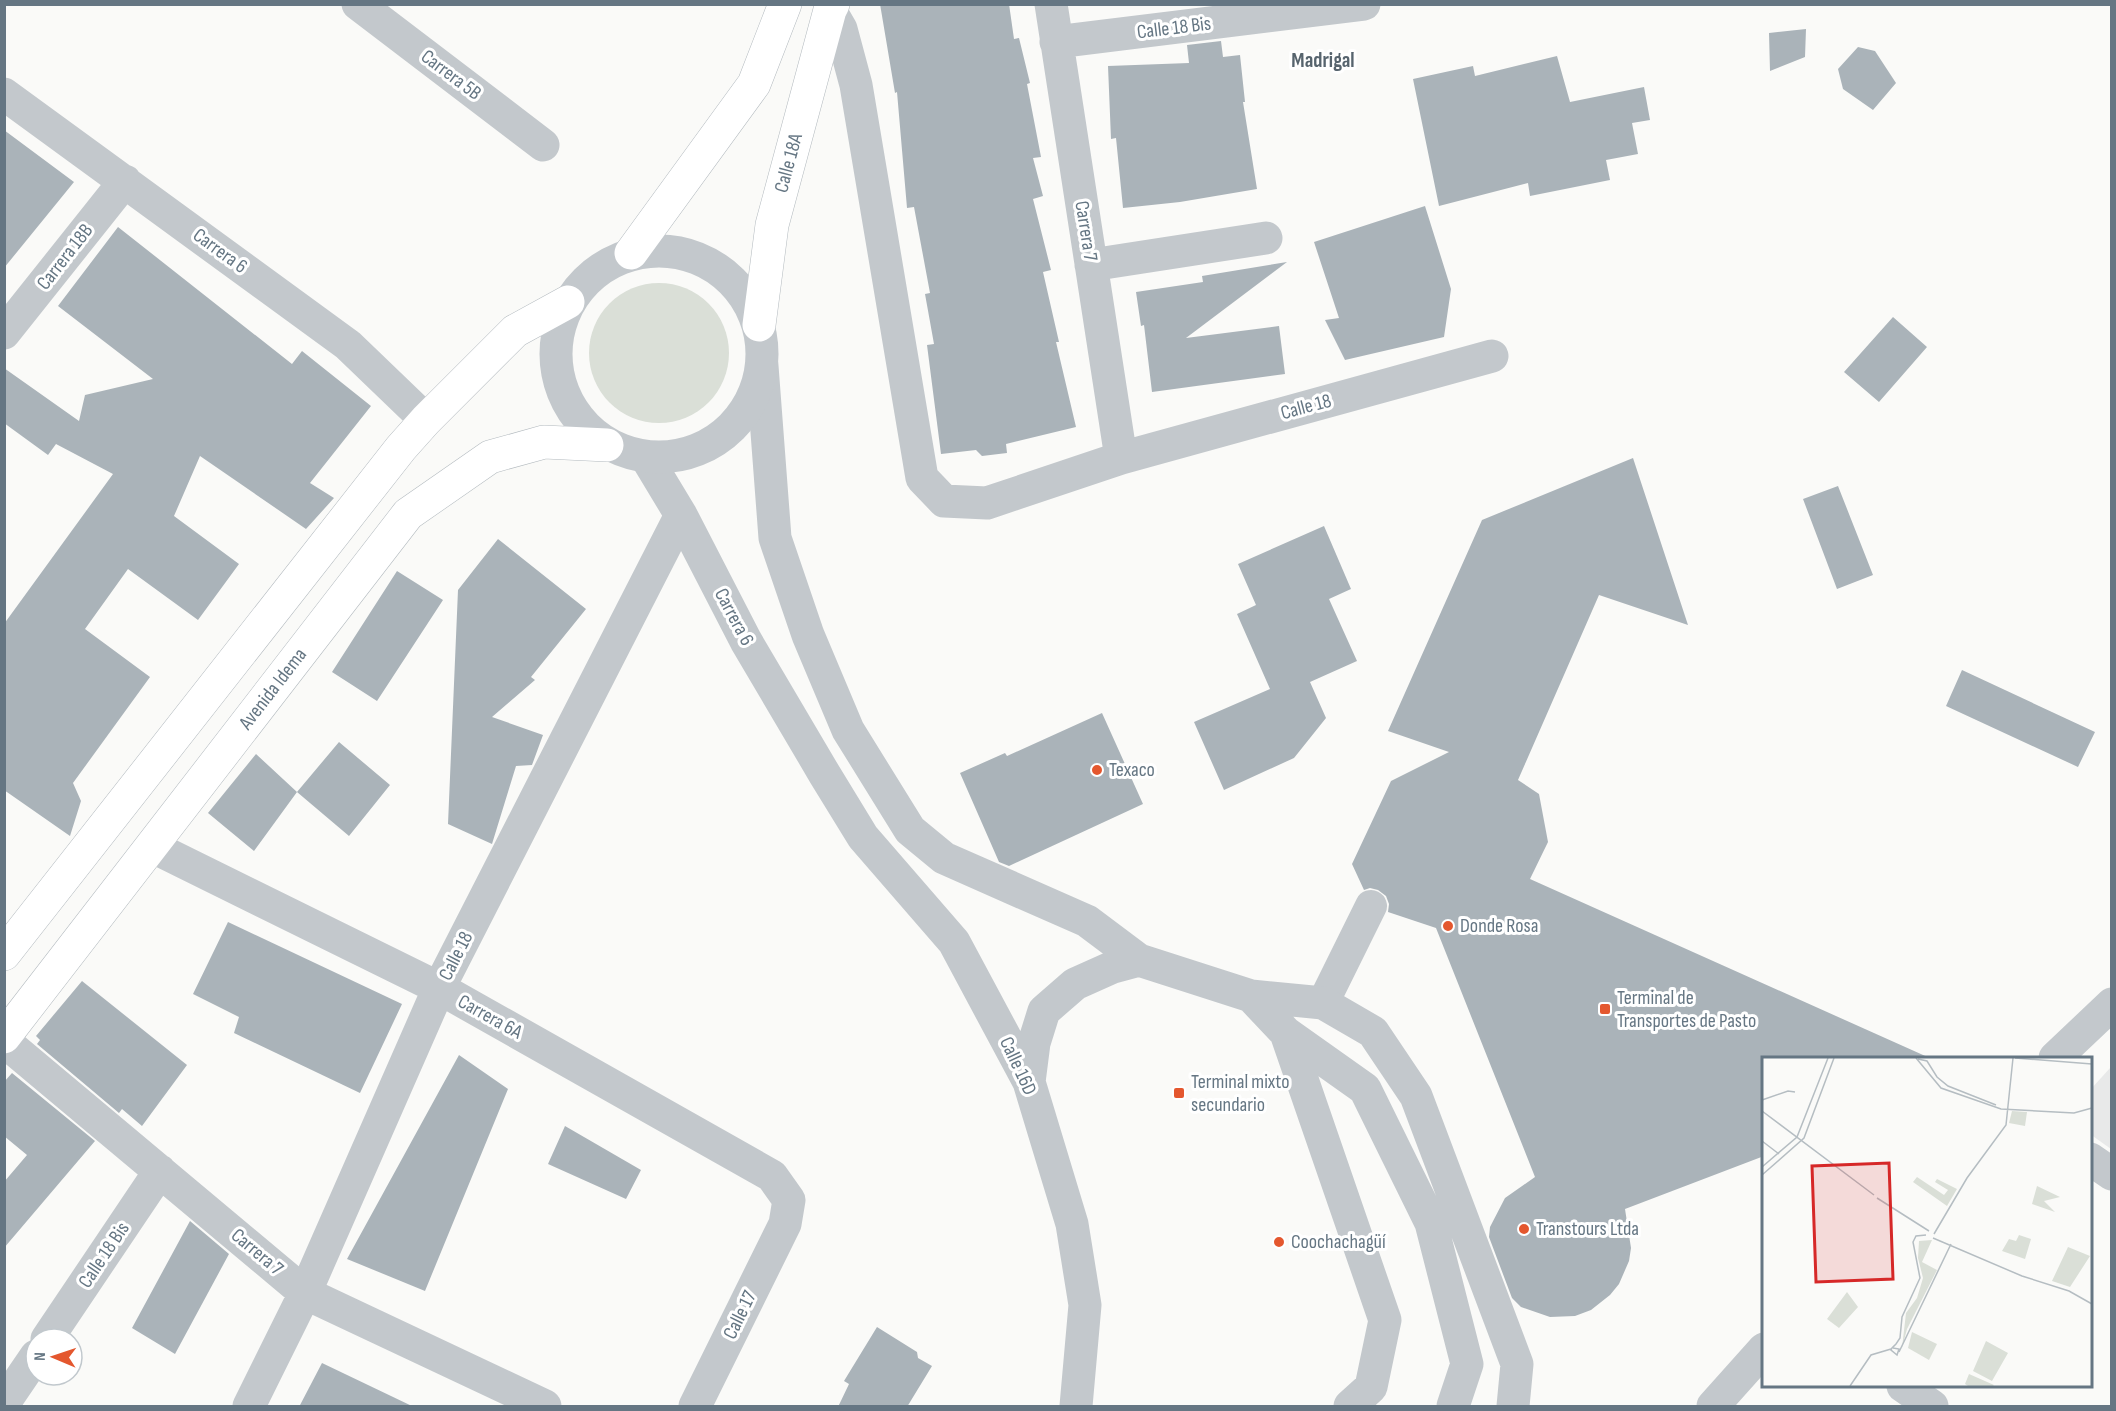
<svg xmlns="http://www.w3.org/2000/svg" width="2116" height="1411" font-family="'Sofia Sans Condensed',sans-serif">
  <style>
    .built { fill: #e8e9e9 }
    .green { fill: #dadfd7 }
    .building { fill: #aab3b9 }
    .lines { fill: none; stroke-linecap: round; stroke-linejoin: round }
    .secondary-casing { stroke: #b3babf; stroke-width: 34 }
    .pedestrian { stroke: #c3c8cc; stroke-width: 32 }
    .minor { stroke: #c3c8cc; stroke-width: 33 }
    .tertiary { stroke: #c3c8cc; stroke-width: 33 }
    .secondary { stroke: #fff; stroke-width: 33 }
    .poi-dot { fill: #e4572e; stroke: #fff; stroke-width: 2 }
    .labels { text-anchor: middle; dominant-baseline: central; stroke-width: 6; stroke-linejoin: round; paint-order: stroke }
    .street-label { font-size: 20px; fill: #657683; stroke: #fff }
    .poi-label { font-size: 20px; fill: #657683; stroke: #fff; text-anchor: start }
    .neighbourhood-label { font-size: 21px; font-weight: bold; fill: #57646e; stroke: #fff }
    .inset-road { fill: none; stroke: #b5bdc2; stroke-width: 1.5 }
    .view { fill: #d62828; fill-opacity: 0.15; stroke: #d62828; stroke-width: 3 }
    .inset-edge { fill: none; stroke: #657683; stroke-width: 3 }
  </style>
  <rect width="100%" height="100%" fill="#fafaf8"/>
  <path class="built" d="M 2111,1067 L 2111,1149 L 2090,1134 L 2091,1089 Z"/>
  <path class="green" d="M589 353a70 70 0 1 1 140 0a70 70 0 1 1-140 0Z"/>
  <path class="building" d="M 880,4 L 1009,4 L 1014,39 L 1019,38 L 1030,83 L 1027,84 L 1041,157 L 1033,158 L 1043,196 L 1033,199 L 1051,270 L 1043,272 L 1059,342 L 1056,342 L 1076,427 L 1006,444 L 1007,453 L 982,456 L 976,450 L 941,454 L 927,345 L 934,344 L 925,294 L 930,293 L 914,207 L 907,208 L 897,92 L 895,93 Z
    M 1806,29 L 1805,57 L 1770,71 L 1769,33 Z
    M 1221,41 L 1223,57 L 1240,55 L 1245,102 L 1243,102 L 1257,189 L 1180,202 L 1123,208 L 1116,138 L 1111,139 L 1108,66 L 1189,63 L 1187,45 Z
    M 1858,47 L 1875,51 L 1896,83 L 1873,110 L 1843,89 L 1838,69 Z
    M 1557,56 L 1570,102 L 1644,87 L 1650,120 L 1632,123 L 1638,154 L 1606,160 L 1610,180 L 1530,196 L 1528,183 L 1439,206 L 1413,79 L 1473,66 L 1475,76 Z
    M 4,130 L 74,182 L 4,268 Z
    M 1425,206 L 1451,289 L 1444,337 L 1345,360 L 1325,320 L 1339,318 L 1314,242 Z
    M 118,227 L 292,364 L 302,351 L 371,406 L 310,483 L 334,498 L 306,529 L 200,456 L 174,516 L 239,564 L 198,620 L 128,569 L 85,629 L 150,677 L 73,783 L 81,801 L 70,836 L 4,790 L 4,624 L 113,474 L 56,444 L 48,455 L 4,423 L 4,368 L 79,421 L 85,395 L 153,379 L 58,306 Z
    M 1287,262 L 1186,338 L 1279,326 L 1285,374 L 1152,392 L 1144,325 L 1141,326 L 1136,292 L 1203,282 L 1202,276 Z
    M 1893,317 L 1927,347 L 1879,402 L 1844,372 Z
    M 1633,458 L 1688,625 L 1599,595 L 1518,780 L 1539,794 L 1548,842 L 1530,879 L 1932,1059 L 1764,1059 L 1764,1156 L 1625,1209 L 1631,1248 L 1629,1261 L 1619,1284 L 1610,1295 L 1591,1310 L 1575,1316 L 1550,1317 L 1521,1307 L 1512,1298 L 1489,1237 L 1490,1227 L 1505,1198 L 1535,1177 L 1436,928 L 1388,912 L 1389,904 L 1386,896 L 1378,890 L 1370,888 L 1364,890 L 1352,864 L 1391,781 L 1449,752 L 1388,731 L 1482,520 Z
    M 1838,486 L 1873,575 L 1837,589 L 1803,499 Z
    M 1324,526 L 1351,589 L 1329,599 L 1357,661 L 1310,682 L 1326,718 L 1294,758 L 1224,790 L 1194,722 L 1270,689 L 1237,614 L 1256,605 L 1238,564 Z
    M 498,539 L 586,609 L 531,677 L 535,680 L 492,717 L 543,735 L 532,765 L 516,766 L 492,844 L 448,824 L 458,590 Z
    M 397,571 L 443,600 L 377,701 L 332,672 Z
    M 1962,670 L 2095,732 L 2078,767 L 1946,706 Z
    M 1102,713 L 1143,804 L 1009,866 L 999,862 L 960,773 L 1005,753 L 1007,756 Z
    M 339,742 L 390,785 L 349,836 L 297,792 Z
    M 256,754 L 297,792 L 254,851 L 208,813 Z
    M 228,922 L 402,1004 L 360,1093 L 234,1033 L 239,1017 L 193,994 Z
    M 82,981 L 187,1065 L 142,1126 L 122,1109 L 119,1113 L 37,1044 L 40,1040 L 36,1036 Z
    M 459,1055 L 508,1089 L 425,1291 L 347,1259 Z
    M 12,1073 L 95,1141 L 4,1248 L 4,1182 L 27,1155 L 4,1136 L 4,1082 Z
    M 565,1126 L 641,1170 L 626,1199 L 548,1164 Z
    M 190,1221 L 229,1254 L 175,1354 L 132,1328 Z
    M 877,1327 L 917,1352 L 918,1358 L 932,1366 L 907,1407 L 838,1407 L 849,1384 L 844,1381 Z
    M 322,1363 L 414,1407 L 299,1407 Z"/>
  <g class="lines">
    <g class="secondary-casing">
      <g id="secondary">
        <path d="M 631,253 L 754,84 L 785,4"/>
        <path id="s1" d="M 759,325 L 772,225 L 830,10 L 833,4"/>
        <path d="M 4,954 L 401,448 L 426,420 L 515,331 L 568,302"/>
        <path id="s2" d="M 4,1037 L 408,514 L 490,457 L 544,442 L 607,445"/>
      </g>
    </g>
    <path class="pedestrian" d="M 1323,1003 L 1371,906"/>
    <path class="minor" d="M 358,4 L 543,145
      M 1051,4 L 1121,458
      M 830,10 L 841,29 L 856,85 L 922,478 L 944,501 L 987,503 L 1121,458 L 1492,356
      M 1056,42 L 1364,4
      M 4,94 L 348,345 L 426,420
      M 1091,265 L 1266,238
      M 4,333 L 125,181
      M 762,366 L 775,538 L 808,635 L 848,730 L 910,830 L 944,858 L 1087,921 L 1139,960 L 1251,996 L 1323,1003 L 1373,1032 L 1416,1096 L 1517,1364 L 1513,1406
      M 646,457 L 681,515 L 746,641 L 825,775 L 863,837 L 954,942 L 1029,1082 L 1072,1224 L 1085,1305 L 1076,1406
      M 153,847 L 439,988 L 772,1176 L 789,1200 L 785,1224 L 695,1406
      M 1251,996 L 1286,1033 L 1365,1089 L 1431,1223 L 1467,1364 L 1453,1406
      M 1286,1033 L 1385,1320 L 1371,1387 L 1350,1406
      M 4,1041 L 305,1293 L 545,1406
      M 2055,1058 L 2112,1004
      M 1029,1082 L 1034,1043 L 1044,1011 L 1075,984 L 1113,967 L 1139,960
      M 2090,1159 L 2112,1174
      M 47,1339 L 160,1171
      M 1903,1386 L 1932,1406
      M 4,1403 L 36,1356
      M 249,1406 L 305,1293 L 439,988 L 681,515
      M 1713,1406 L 1764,1349"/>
    <path class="tertiary" d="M556 354a103 103 0 1 1 206 0a103 103 0 1 1-206 0Z"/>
    <use href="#secondary" class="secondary"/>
  </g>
  <g class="poi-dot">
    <circle cx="1097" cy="770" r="6"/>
    <circle cx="1448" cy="926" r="6"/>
    <rect x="1599" y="1003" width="12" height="12" rx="3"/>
    <rect x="1173" y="1087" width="12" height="12" rx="3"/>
    <circle cx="1524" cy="1229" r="6"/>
    <circle cx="1279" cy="1242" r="6"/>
  </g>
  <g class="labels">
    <g class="street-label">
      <text transform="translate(1174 28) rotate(-7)">Calle 18 Bis</text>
      <text transform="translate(451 75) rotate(37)">Carrera 5B</text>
      <text stroke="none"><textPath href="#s1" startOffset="165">Calle 18A</textPath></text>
      <text transform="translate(1086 231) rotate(81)">Carrera 7</text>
      <text transform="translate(220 251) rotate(36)">Carrera 6</text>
      <text transform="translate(65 257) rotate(-52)">Carrera 18B</text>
      <text transform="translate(1306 407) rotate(-15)">Calle 18</text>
      <text transform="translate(734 617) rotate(62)">Carrera 6</text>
      <text stroke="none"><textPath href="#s2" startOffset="440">Avenida Idema</textPath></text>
      <text transform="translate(456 956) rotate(-63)">Calle 18</text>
      <text transform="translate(490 1017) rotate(29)">Carrera 6A</text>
      <text transform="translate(1018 1066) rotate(65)">Calle 16D</text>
      <text transform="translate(257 1252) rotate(40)">Carrera 7</text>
      <text transform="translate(104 1255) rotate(-56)">Calle 18 Bis</text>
      <text transform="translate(740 1315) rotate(-64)">Calle 17</text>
    </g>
    <g class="poi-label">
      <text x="1109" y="770">Texaco</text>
      <text x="1460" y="926">Donde Rosa</text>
      <text x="1617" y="998">Terminal de<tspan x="1617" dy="23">Transportes de Pasto</tspan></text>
      <text x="1191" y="1082">Terminal mixto<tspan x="1191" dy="23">secundario</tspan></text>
      <text x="1536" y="1229">Transtours Ltda</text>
      <text x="1291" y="1242">Coochachagüí</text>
    </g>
    <g class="neighbourhood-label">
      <text x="1323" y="60">Madrigal</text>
    </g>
  </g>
  <g transform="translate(1762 1057)">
    <rect width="330" height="330" fill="#fafaf8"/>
    <path d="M 250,54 L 265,55 L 263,69 L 247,66 ZM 155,120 L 182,138 L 186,133 L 173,125 L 175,122 L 195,132 L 185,149 L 151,125 ZM 275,129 L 298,140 L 282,144 L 293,155 L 270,147 ZM 257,178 L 269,182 L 263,202 L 240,194 L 247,182 L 254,184 ZM 170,183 L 160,205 L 175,213 L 145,272 L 140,291 L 144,256 L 155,241 L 161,221 L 156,201 L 157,184 ZM 306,190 L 328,199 L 308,230 L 290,224 ZM 85,235 L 96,250 L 77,271 L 65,262 ZM 150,275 L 175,287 L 167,303 L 146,291 ZM 224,284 L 246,296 L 230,324 L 211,314 ZM 207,317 L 232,328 L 231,329 L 206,329 L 203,327 Z" fill="#dadfd7"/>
    <path class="inset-road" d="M 154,1 L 179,31 L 239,52 L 312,56 L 330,51M 253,1 L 330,7M 156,2 L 165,4 L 175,20 L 186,29 L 234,48M 0,43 L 26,34 L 33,35M 0,54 L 112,138M 0,84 L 17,97M 0,110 L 35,80 L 66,1M 0,118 L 42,81 L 72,1M 115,141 L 167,174M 172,177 L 205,121 L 244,68 L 251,1M 171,181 L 260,219 L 307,234 L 330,247M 131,291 L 137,292 L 135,298 L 129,293 L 130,291 L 134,287 L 138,281 L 140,260 L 158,221 L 151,185 L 154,179 L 164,178M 137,295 L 189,187M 88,329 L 109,298 L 129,292"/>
    <path class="view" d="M 127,106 L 131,222 L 54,225 L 50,109 Z"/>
    <rect width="330" height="330" class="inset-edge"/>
  </g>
  <rect width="2116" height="1411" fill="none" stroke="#657683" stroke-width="12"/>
  <g transform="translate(54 1357) rotate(272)"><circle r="28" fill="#ffffff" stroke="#c1c8cd" stroke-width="1.5"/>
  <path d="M0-4.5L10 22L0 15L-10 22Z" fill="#e4572e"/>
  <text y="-9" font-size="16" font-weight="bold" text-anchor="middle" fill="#657683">N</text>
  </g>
</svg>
